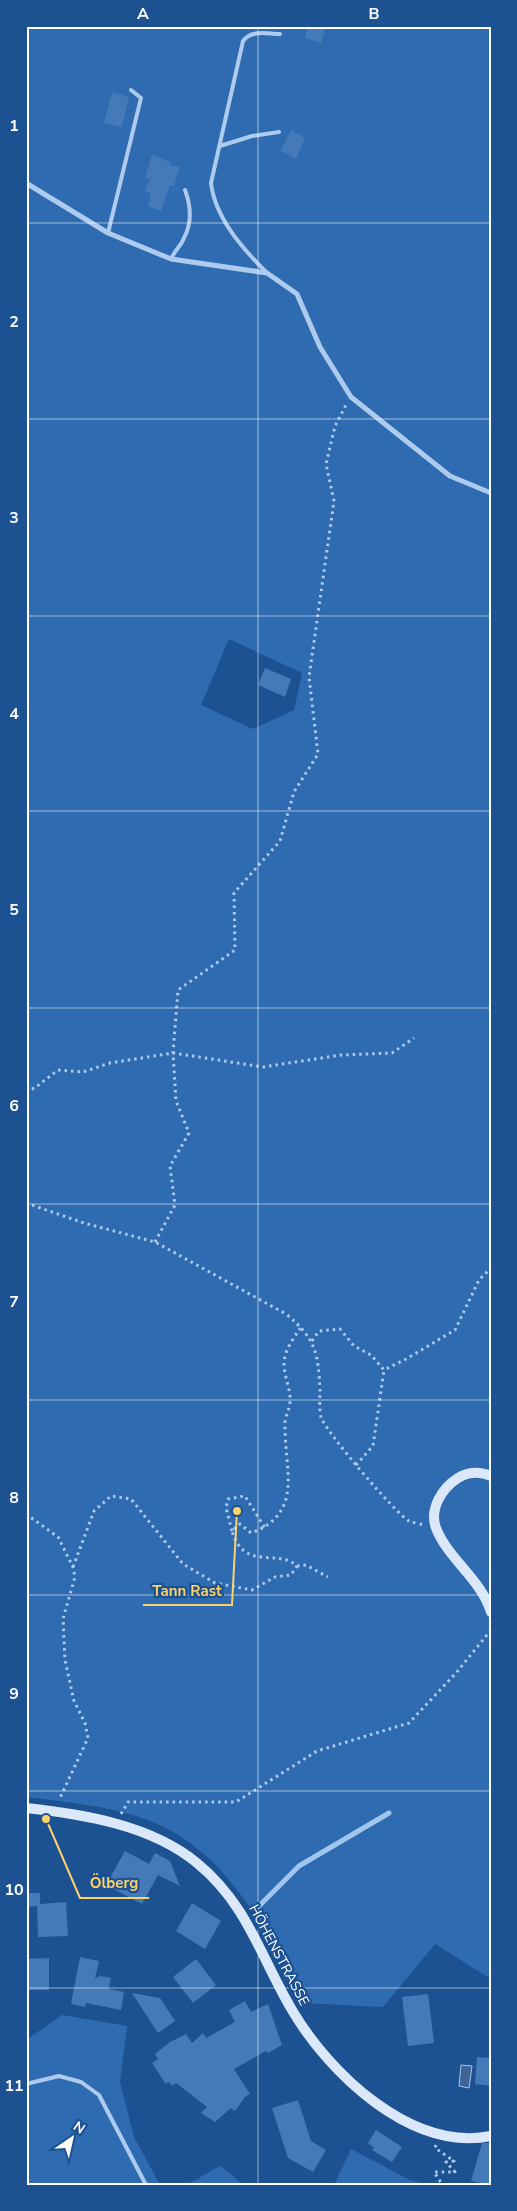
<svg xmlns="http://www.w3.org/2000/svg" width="517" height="2211" font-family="'Nunito Sans',sans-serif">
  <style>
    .green { fill: #2f6bb0; fill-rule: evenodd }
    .water { fill: #3e6493; stroke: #a0c6f0 }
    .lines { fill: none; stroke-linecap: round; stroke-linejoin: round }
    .stream { stroke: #a0c6f0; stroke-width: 5 }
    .building { fill: #457ab9 }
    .path { stroke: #adcbee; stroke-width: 3; stroke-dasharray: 2.5 4; stroke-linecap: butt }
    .lane { stroke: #adcbee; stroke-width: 4 }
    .street { stroke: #adcbee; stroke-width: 5 }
    .secondary { stroke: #dae8fa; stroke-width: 10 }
    .grid { fill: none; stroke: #fff; stroke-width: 1; stroke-opacity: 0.55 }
    .labels { text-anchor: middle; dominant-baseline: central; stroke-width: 4.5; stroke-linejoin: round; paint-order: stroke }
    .street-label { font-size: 14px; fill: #fff; stroke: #1c5192 }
    .leader { fill: none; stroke: #fed26b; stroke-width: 2 }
    .callout-dot { fill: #fed26b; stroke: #1c5192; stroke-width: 2 }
    .callout-label { font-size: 15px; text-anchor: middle; font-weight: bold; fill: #fed26b; stroke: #1c5192; stroke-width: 4.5; stroke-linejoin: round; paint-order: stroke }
    .neatline { fill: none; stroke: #fff; stroke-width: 2 }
    .grid-label { font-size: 16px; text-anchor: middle; font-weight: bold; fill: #fff }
  </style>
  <rect width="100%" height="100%" fill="#1c5192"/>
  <path class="green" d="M 26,26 L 491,26 L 491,1979 L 435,1944 L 383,2007 L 302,2003 C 262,1925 228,1847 139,1817 C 103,1805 63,1802 26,1797 ZM 229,639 L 302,673 L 294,710 L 253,729 L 201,705 Z
    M 62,2015 L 127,2026 L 120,2082 L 134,2137 L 160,2185 L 26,2185 L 26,2040 Z
    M 351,2149 L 410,2180 L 427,2185 L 334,2185 Z
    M 220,2166 L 244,2185 L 186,2185 Z"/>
  <path class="water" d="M 461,2065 L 472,2066 L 469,2088 L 459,2086 Z"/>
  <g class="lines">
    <path class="stream" d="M 258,1907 L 299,1866 L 389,1813"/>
  </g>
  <path class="building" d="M 308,26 L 326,26 L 321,43 L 305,38 Z
    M 112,92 L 129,97 L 122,127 L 104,123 Z
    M 291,130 L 305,138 L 296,159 L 281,151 Z
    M 152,154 L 170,162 L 169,165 L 180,167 L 174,186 L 170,185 L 161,211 L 148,206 L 151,193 L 145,191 L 150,179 L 145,178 Z
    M 265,668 L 291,679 L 285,697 L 258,685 Z
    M 125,1851 L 149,1864 L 155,1853 L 170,1861 L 180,1886 L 158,1875 L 142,1904 L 106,1885 Z
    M 28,1893 L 40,1893 L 40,1904 L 66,1902 L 68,1936 L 38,1937 L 37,1906 L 28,1907 Z
    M 192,1903 L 221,1921 L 205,1949 L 176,1931 Z
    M 80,1957 L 99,1961 L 95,1978 L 100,1976 L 111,1978 L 109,1989 L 124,1992 L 121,2010 L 86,2003 L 85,2007 L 71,2004 Z
    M 49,1958 L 49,1990 L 26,1990 L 26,1959 Z
    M 196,1959 L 216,1985 L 193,2003 L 173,1977 Z
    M 132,1993 L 160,1998 L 175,2021 L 158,2033 Z
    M 428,1994 L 434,2043 L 408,2046 L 402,1997 Z
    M 245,2001 L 251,2012 L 268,2004 L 282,2045 L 268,2053 L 266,2051 L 234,2069 L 250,2094 L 245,2097 L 235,2111 L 231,2108 L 215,2122 L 201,2113 L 207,2107 L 176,2083 L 172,2086 L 169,2082 L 166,2084 L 152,2063 L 158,2059 L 155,2054 L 170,2042 L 186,2034 L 192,2043 L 203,2033 L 206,2038 L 235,2022 L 229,2010 Z
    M 477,2057 L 491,2058 L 491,2086 L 475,2084 Z
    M 298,2100 L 311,2141 L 326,2150 L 313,2172 L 288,2158 L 272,2108 Z
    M 376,2130 L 402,2147 L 392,2162 L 372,2150 L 374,2148 L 368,2143 Z
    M 482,2143 L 489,2143 L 491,2185 L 471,2181 Z"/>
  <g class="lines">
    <path class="path" d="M 26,1092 L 36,1087 L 58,1070 L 83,1072 L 110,1063 L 173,1053 L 263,1067 L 341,1055 L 392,1053 L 414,1038
      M 26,1203 L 84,1223 L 155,1242 L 286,1314 C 316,1339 318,1352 320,1390 C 320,1398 319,1409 321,1417 C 325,1431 396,1514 409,1521 C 413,1523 420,1524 424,1525
      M 155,1242 L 175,1205 L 170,1166 L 189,1133 L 176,1101 L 173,1053 L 178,990 L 235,950 L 234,893 L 280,841 L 294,792 L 318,754 L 309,677 L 334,501 L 326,464 L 335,426 L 346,405
      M 312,1341 L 319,1331 L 340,1329 L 354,1346 L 371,1355 L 384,1370 L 406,1359 L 455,1330 L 479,1280 L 491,1268
      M 356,1465 L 373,1446 L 384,1370
      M 26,1514 L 58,1537 L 73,1567 L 75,1577 L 63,1619 L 65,1660 L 74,1701 L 85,1723 L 88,1738 L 59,1800
      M 232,1531 L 226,1508 L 228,1499 L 245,1496 L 265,1528
      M 297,1566 L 306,1565 L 328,1577
      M 73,1567 L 94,1511 L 111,1496 L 131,1499 L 183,1564 L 215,1583 L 252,1590 L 275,1577 L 291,1575 L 297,1566 C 278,1548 244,1572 232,1531 L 240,1524 L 251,1533 C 305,1513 284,1468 285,1424 C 285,1416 291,1407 290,1398 C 290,1387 284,1376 284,1364 C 284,1350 294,1338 301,1327
      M 121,1814 L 128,1802 L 236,1802 L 317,1751 L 409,1723 L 456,1673 L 491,1630
      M 436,2145 L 435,2148 L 454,2161 L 446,2162 L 455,2172 L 434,2172 L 442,2184 L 439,2185"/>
    <path class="lane" d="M 220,146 L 252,136 L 279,132
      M 108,233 L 141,98 L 131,90
      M 171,259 C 175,250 181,246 184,238 C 192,223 191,206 185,190
      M 267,273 C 243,249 215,218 211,183 L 243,41 C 252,29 267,34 280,34
      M 26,2084 L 59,2076 L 81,2082 L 99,2095 L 146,2185"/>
    <path class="street" d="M 26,183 L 108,233 L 171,259 L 267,273 L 297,294 L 320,347 L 351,397 L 450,476 L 491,493"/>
    <path class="secondary" d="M 491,1476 C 479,1471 468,1472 458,1478 C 442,1488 429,1509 436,1528 C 448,1559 481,1579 491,1612
      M 26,1808 C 83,1814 151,1825 197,1863 C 248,1905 260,1956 292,2010 C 329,2073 411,2152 491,2136"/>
  </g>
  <path class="grid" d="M 258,26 L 258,2185M 26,223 L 491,223M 26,419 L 491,419M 26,616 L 491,616M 26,811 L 491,811M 26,1008 L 491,1008M 26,1204 L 491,1204M 26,1400 L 491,1400M 26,1595 L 491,1595M 26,1791 L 491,1791M 26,1988 L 491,1988"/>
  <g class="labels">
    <g class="street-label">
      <text transform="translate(279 1955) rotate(62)">HÖHENSTRASSE</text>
    </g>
  </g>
  <path class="leader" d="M237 1511L232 1605H143M46 1819L80 1898H149"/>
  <g class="callout-dot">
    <circle cx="237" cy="1511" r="5"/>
    <circle cx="46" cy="1819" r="5"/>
  </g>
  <g class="callout-label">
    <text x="187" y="1596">Tann Rast</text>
    <text x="114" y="1888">Ölberg</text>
  </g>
  <rect width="517" height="2211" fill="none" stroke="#1c5192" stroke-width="55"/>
  <g transform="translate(72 2138) rotate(34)" stroke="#1c5192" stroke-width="4" paint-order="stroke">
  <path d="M0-4L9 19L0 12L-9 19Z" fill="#ffffff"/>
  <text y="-8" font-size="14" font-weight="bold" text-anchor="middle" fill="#ffffff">N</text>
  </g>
  <rect x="28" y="28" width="462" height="2156" class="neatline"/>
  <g class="grid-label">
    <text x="143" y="19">A</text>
    <text x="374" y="19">B</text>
    <text x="14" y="131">1</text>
    <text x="14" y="327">2</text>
    <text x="14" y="523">3</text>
    <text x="14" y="719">4</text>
    <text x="14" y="915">5</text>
    <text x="14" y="1111">6</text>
    <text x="14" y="1307">7</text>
    <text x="14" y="1503">8</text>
    <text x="14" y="1699">9</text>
    <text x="14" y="1895">10</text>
    <text x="14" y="2091">11</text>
  </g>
</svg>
